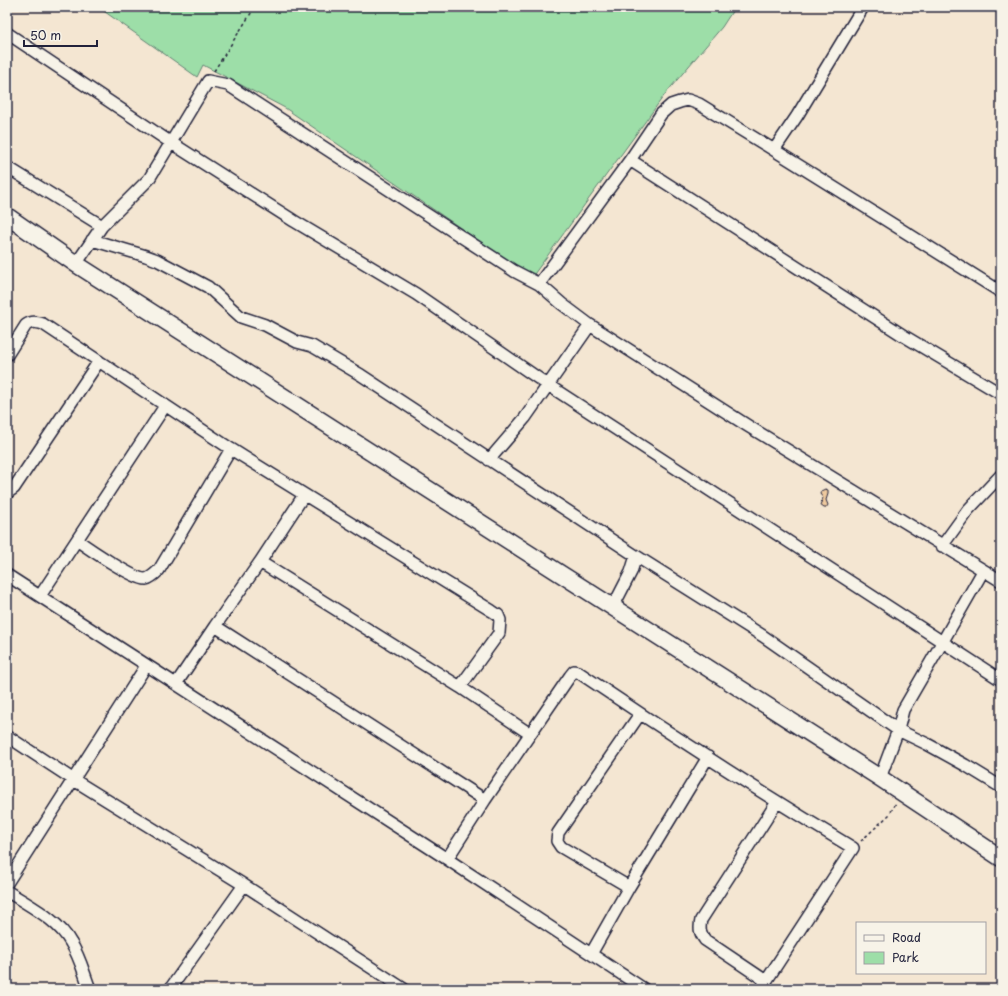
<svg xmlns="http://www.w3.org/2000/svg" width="1008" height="996" font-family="'Playpen Sans',sans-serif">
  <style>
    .green { fill: #9ddea8; stroke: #608072 }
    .building { fill: #eec99e; stroke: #22223b }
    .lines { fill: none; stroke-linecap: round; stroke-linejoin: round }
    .street-casing { stroke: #22223b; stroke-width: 14 }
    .secondary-casing { stroke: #22223b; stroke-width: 19 }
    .path { stroke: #22223b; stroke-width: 1.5; stroke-dasharray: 3 3; stroke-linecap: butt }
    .street { stroke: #f7f3e8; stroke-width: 11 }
    .secondary { stroke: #f7f3e8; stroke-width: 16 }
  </style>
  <rect width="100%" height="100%" fill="#f4e6d2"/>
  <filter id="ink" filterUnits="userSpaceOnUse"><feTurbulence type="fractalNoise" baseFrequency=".025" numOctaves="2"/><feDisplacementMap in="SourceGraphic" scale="8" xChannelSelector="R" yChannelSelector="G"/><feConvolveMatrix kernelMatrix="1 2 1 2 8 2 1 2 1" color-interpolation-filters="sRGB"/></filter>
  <g filter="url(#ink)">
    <path class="green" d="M 98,7 L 735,7 L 722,27 L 666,93 L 532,277 L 285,108 L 203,65 L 197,77 Z"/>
    <path class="building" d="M 825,489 L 828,490 L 828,494 L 826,500 L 828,505 L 826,508 L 824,508 L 820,505 L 823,498 L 820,494 L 821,491 Z"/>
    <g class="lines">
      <g class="street-casing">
        <path id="street" d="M 7,33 L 170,142 L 294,221 L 416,294 L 548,385 L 1001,680
          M 774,150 L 1001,292
          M 630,160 L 904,336 L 1001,394
          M 7,167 L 102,226
          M 92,240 L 146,256 L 157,260 L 208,287 L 241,317 L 265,325 L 297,342 L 312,346 L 361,375 L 636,556 L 631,572 L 613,607
          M 76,264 L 102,226 L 149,179 L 208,81 L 228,85 L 514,271 L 539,284 L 630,160 L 661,114 L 671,105 L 680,102 L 688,100 L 699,104 L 774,150 L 797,116 L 863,7
          M 539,284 L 562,304 L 590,325 L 748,426 L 1001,581
          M 7,355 L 26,325 C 32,321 36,322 43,324 L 231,449 L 492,611 L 498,615 L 500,620 L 499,633 L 460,687
          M 489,460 L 525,418 L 590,325
          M 7,493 L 14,488 L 99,361
          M 304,495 L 260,562 L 215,626 L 485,800
          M 77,540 C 88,548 135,580 146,579 C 151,578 155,574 159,570 L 231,449
          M 942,546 L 968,510 L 1001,475
          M 636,556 L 763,636 L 898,730 L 927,744 L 965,765 L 1001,787
          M 260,562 L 460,687 L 530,734
          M 7,575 L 447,859 L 644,989
          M 40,596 L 165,406
          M 176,684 L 215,626
          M 640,714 L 558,833 L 557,841 L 561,847 L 629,887 L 708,757
          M 7,736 L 74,780 L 244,885 L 404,989
          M 880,778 L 898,730 L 903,710 L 943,641 L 983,571
          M 447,859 L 485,800 L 570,676 L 574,671 L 578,672 C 668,733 760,792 853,848 L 761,989
          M 7,883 L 146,666
          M 7,891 C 29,906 58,919 71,943 C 80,957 84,974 90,989
          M 591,954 L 629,887
          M 766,981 L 705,940 C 700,933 699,929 701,920 L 777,802
          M 170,989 L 244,885"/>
      </g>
      <g class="secondary-casing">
        <path id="secondary" d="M 7,216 L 76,264 L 880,778 L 1001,858"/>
      </g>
      <path class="path" d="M 214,71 L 255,7
        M 861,841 L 889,815 L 896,803"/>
      <use href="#street" class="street"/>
      <use href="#secondary" class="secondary"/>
    </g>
  </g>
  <rect width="1008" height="996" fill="none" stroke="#f7f3e8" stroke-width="24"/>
  <rect x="12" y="12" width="984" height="972" fill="none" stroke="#22223b" stroke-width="1.5" filter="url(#ink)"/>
  <rect x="856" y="922" width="130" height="52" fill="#f7f3e8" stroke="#a29fa3"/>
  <rect x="864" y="935" width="20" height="6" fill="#f7f3e8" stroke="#a29fa3"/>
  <text x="892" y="942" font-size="12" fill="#22223b">Road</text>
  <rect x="864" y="952" width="20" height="12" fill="#9ddea8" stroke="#a29fa3"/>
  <text x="892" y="962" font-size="12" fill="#22223b">Park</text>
  <path d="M24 40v6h73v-6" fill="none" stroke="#22223b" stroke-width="2"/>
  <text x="30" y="40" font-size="12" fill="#22223b" stroke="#f7f3e8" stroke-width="3" paint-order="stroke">50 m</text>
</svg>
